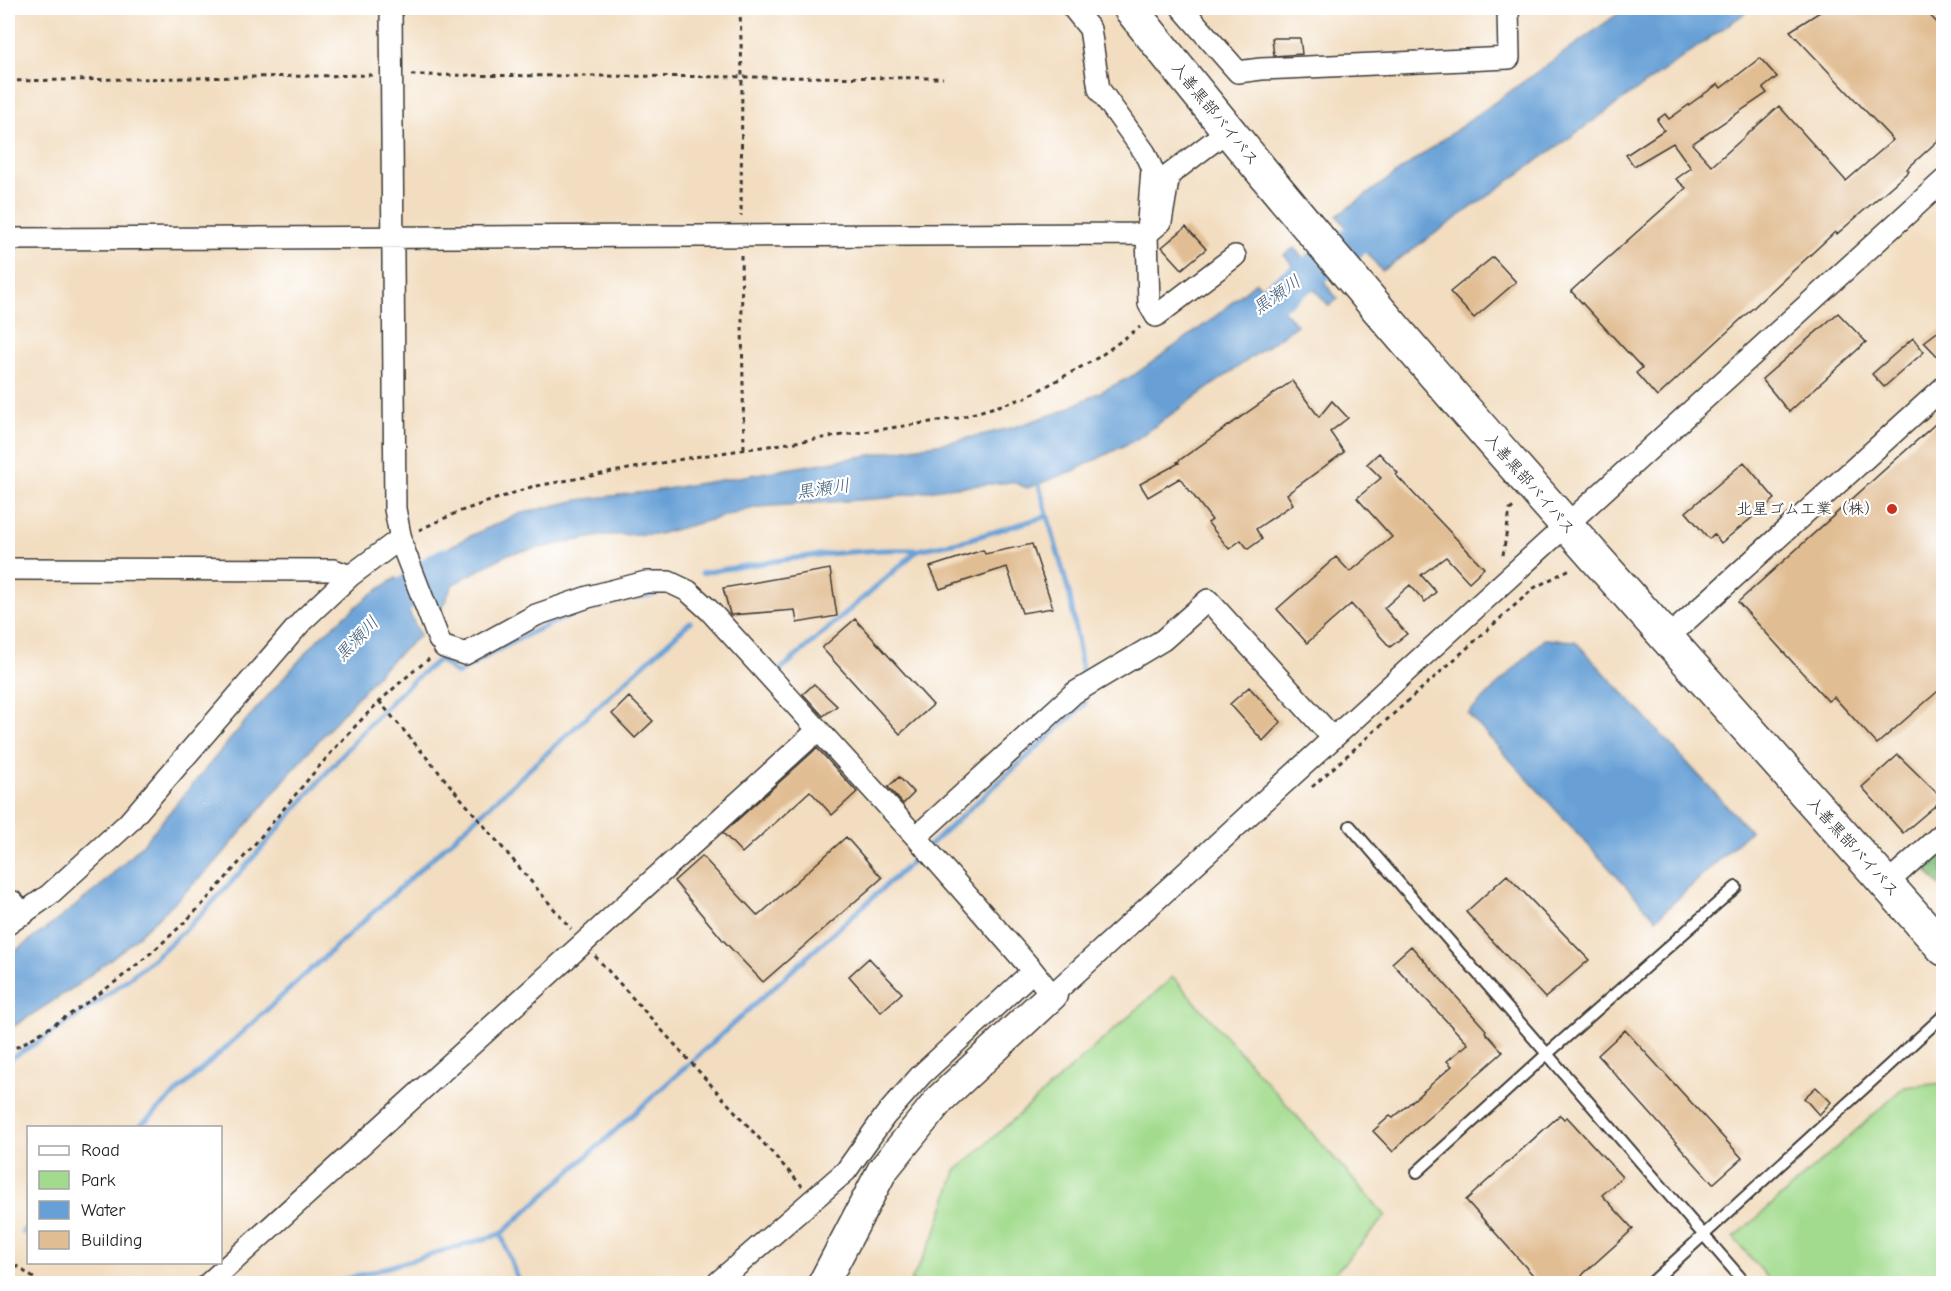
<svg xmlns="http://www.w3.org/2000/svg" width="1951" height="1291" font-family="'Comic Neue','Klee One',sans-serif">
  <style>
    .green { fill: #a2db8d; stroke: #5f7c54; stroke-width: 1.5 }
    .forest { fill: #81bb78; stroke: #4e6c4a; stroke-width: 1.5 }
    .water { fill: #67a0d6; stroke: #425e79; stroke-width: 1.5 }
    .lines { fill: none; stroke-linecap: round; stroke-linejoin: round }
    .stream { stroke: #67a0d6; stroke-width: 5 }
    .river { stroke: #67a0d6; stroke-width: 33 }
    .building { fill: #e1bd93 }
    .lane-casing { stroke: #3c3935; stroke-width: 14 }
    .street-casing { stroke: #3c3935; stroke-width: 24 }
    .secondary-casing { stroke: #3c3935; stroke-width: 33 }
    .highway-casing { stroke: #3c3935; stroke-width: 36 }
    .path { stroke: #3c3935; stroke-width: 3; stroke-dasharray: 4.5 4.5; stroke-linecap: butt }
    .lane { stroke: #fff; stroke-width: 10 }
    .street { stroke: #fff; stroke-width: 21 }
    .secondary { stroke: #fff; stroke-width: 30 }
    .highway { stroke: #fff; stroke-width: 33 }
    .poi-dot { fill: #c8321e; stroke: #fff; stroke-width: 2 }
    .labels { text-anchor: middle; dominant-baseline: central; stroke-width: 4.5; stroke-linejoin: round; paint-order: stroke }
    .street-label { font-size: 16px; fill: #1c1c1c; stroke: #fff }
    .poi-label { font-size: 16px; fill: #1c1c1c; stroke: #fff; text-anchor: end }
    .water-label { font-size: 18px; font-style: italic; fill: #425e79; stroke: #fff }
  </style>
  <rect width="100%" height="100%" fill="#fff"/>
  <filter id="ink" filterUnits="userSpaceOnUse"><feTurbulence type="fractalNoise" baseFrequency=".0167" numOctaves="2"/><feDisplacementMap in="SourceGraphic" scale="12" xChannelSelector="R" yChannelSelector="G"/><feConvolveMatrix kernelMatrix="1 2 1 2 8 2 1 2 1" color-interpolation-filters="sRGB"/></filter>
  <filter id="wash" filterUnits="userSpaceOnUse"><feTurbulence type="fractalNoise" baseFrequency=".008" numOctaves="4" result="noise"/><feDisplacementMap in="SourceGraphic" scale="24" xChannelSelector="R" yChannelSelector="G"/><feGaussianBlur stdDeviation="1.35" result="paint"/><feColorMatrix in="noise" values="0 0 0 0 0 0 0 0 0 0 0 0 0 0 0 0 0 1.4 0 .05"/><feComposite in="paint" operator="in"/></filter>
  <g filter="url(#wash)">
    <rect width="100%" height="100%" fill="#f2ddc0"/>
    <path class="green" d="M 1173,977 L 1386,1216 L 1326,1283 L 910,1283 L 935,1234 L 956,1171 Z
      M 1943,1083 L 1943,1283 L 1772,1283 L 1734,1238 L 1905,1087 Z"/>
    <path class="forest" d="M 1943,846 L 1943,889 L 1922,866 Z"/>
    <path class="water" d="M 1626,8 L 1752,8 L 1382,271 L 1337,216 Z
      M 1294,248 L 1338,299 L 1329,306 L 1284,255 Z
      M 1256,282 L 1297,325 L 1135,440 L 1073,471 L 1027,488 L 1013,482 L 946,488 L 887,498 L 758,507 L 659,534 L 605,535 L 508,554 L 453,584 L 439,614 L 420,563 L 470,536 L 519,514 L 578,500 L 654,491 L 955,441 L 1011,428 L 1063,411 L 1134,375 L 1211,320 Z
      M 396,578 L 406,606 L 420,635 L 383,668 L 296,766 L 217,861 L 179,898 L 126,947 L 76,986 L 8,1030 L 8,956 L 51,925 L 98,888 L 143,844 L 249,717 L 320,637 L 370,595 Z
      M 1544,639 L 1575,641 L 1750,831 L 1656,919 L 1468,714 Z"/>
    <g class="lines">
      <path class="stream" d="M 1037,478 L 1070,596 L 1084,682
        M 702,573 C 773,561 845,548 918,550
        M 778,672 L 918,550 L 963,541 L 1047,516
        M 930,845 L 1085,704 L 1085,691
        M 8,1060 C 86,1014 163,958 224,890 C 258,853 290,815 323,777 C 359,735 393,695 437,661 L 440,660 L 457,674 C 522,634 579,605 656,594
        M 138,1128 L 690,622
        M 23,1232 L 28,1227
        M 501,1234 L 519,1284
        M 330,1284 L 501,1234 L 924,851"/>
      <path class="river" d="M 1236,324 L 1393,214
        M 368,624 L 435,570 L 446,564"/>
    </g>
    <g id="blocks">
      <path class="building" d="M 1826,8 L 1923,8 L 1944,30 L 1944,135 L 1907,169 L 1909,171 L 1837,234 L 1835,232 L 1657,397 L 1636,373 L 1642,368 L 1571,291 L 1686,188 L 1676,179 L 1691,168 L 1673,143 L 1634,166 L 1626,155 L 1664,130 L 1657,120 L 1665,114 L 1669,119 L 1718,84 L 1721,88 L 1760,58 L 1777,77 L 1763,88 L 1767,93 L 1692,144 L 1712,166 L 1779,106 L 1846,181 L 1893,140 L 1790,31 Z
        M 1272,38 L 1300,38 L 1302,54 L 1274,56 Z
        M 1186,227 L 1206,249 L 1182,269 L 1162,247 Z
        M 1493,257 L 1516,282 L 1474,318 L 1450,292 Z
        M 1838,313 L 1866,342 L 1789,412 L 1762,379 Z
        M 1944,327 L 1944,363 L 1924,342 Z
        M 1913,338 L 1924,352 L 1884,387 L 1872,374 Z
        M 1292,381 L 1319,417 L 1332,401 L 1348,418 L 1330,432 L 1344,452 L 1287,494 L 1293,504 L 1256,529 L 1262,539 L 1248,549 L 1241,540 L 1229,549 L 1208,523 L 1212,520 L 1180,478 L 1148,497 L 1140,484 L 1179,463 L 1177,462 Z
        M 1944,416 L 1944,686 L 1877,744 L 1834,697 L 1828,701 L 1738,602 Z
        M 1379,453 L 1398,473 L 1396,475 L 1484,568 L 1469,582 L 1446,557 L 1421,575 L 1436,592 L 1425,602 L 1410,585 L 1384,608 L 1407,634 L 1390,647 L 1351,604 L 1307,643 L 1277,609 L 1336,557 L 1350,572 L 1392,537 L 1357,498 L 1381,478 L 1367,464 Z
        M 1744,462 L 1775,499 L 1721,543 L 1714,534 L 1709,539 L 1686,512 Z
        M 1032,544 L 1053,608 L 1022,613 L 1007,567 L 940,589 L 930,567 L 983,550 L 985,554 Z
        M 830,569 L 837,616 L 797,623 L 795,610 L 731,615 L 730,614 L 723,588 Z
        M 855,619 L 933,705 L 900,734 L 822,648 Z
        M 814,684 L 837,706 L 823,716 L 803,694 Z
        M 1249,687 L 1281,722 L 1263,741 L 1230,704 Z
        M 629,697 L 653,721 L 635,738 L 612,714 Z
        M 817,748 L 857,792 L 832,815 L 810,791 L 742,853 L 723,833 Z
        M 1898,755 L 1943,799 L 1903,833 L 1862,787 Z
        M 899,777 L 914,793 L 903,804 L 888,787 Z
        M 846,837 L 882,878 L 763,982 L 722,939 L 674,881 L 702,856 L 758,916 Z
        M 1507,875 L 1589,960 L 1545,998 L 1466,912 Z
        M 1411,946 L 1486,1030 L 1485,1032 L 1503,1052 L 1409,1135 L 1393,1152 L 1373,1131 L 1390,1116 L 1393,1118 L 1452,1066 L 1447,1061 L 1468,1044 L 1392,963 Z
        M 869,958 L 902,993 L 881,1012 L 849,976 Z
        M 1625,1030 L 1742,1158 L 1713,1184 L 1598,1055 Z
        M 1816,1087 L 1831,1102 L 1819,1115 L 1804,1098 Z
        M 1560,1115 L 1564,1119 L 1567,1117 L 1622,1177 L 1602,1195 L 1633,1229 L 1572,1284 L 1541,1284 L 1466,1200 Z"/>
    </g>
  </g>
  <g filter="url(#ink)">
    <use href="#blocks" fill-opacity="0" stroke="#3c3935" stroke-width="1.5"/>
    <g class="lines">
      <g class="lane-casing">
        <path id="lane" d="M 1350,826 L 1746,1284
          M 1417,1172 L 1547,1054 L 1736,887
          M 1650,1284 L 1944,1015"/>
      </g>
      <g class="street-casing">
        <path id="street" d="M 391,8 L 395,509 L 402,545 L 439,640
          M 1073,8 L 1090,29 L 1099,89 L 1145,153 L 1152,169 L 1147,234 L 1161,222 L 1169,175 L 1227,131
          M 1182,8 L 1238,72 L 1261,69 L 1509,58 L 1508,8
          M 8,239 L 1147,234 L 1149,304 L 1156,316 L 1235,256
          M 8,569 L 334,570 L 350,576 L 401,538
          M 1666,639 L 1944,387
          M 444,647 L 465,654 L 536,615 L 588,597 L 646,582 L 669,582 L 688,591 L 709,610 L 916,837 L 1033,971
          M 916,837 L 1074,693 L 1163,640 L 1208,600 L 1333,738
          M 1886,884 L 1944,832
          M 8,902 L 13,902 L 24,914
          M 8,924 L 49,895 L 128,823 L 303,620 L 350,576
          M 208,1284 L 818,730
          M 716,1284 L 846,1171 L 885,1116 L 921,1075 L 1033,971 L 1052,995 L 1944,180"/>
      </g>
      <g class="secondary-casing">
        <path id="secondary" d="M 823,1284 L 882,1171 L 940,1099 L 1052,995"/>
      </g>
      <g class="highway-casing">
        <path id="highway" d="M 1130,8 C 1387,334 1669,638 1944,949"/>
      </g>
      <path class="path" d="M 740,8 L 742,76 L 741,216
        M 411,75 L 943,78
        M 8,81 L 372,75
        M 741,255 L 744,450
        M 419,530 L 458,512 L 531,487 L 694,457 L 958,418 L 1025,398 L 1099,357 L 1140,327
        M 1503,555 L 1510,510 L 1516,505
        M 379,701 L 571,929
        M 1312,787 L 1534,588 L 1572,568
        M 595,956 L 802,1186
        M 8,1052 C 80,1012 153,958 209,897 C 281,818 344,723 429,659
        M 8,1260 L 42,1284"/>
      <use href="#lane" class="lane"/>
      <use href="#street" class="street"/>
      <use href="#secondary" class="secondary"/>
      <use href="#highway" class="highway"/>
    </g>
  </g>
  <circle class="poi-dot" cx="1892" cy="509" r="6"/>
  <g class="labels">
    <g class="street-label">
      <text transform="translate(1215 114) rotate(51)">入善黒部バイパス</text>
      <text transform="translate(1530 484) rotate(49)">入善黒部バイパス</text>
      <text transform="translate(1853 847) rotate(48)">入善黒部バイパス</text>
    </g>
    <g class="poi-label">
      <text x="1880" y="509">北星ゴム工業（株）</text>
    </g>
    <g class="water-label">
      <text transform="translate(1277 295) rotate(-35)">黒瀬川</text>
      <text transform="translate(823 489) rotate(-8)">黒瀬川</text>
      <text transform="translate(357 639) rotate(-46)">黒瀬川</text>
    </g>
  </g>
  <rect width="1951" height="1291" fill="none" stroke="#fff" stroke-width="30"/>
  <rect x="27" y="1126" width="195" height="138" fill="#ffffff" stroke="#a4a4a4" stroke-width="1.5"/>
  <rect x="39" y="1146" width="30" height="9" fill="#ffffff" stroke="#a4a4a4" stroke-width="1.5"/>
  <text x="81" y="1156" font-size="18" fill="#1c1c1c">Road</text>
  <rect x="39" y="1171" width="30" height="18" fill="#a2db8d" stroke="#a4a4a4" stroke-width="1.5"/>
  <text x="81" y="1186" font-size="18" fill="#1c1c1c">Park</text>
  <rect x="39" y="1201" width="30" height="18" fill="#67a0d6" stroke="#a4a4a4" stroke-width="1.5"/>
  <text x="81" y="1216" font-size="18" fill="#1c1c1c">Water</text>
  <rect x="39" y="1231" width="30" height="18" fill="#e1bd93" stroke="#a4a4a4" stroke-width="1.5"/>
  <text x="81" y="1246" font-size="18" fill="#1c1c1c">Building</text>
</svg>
